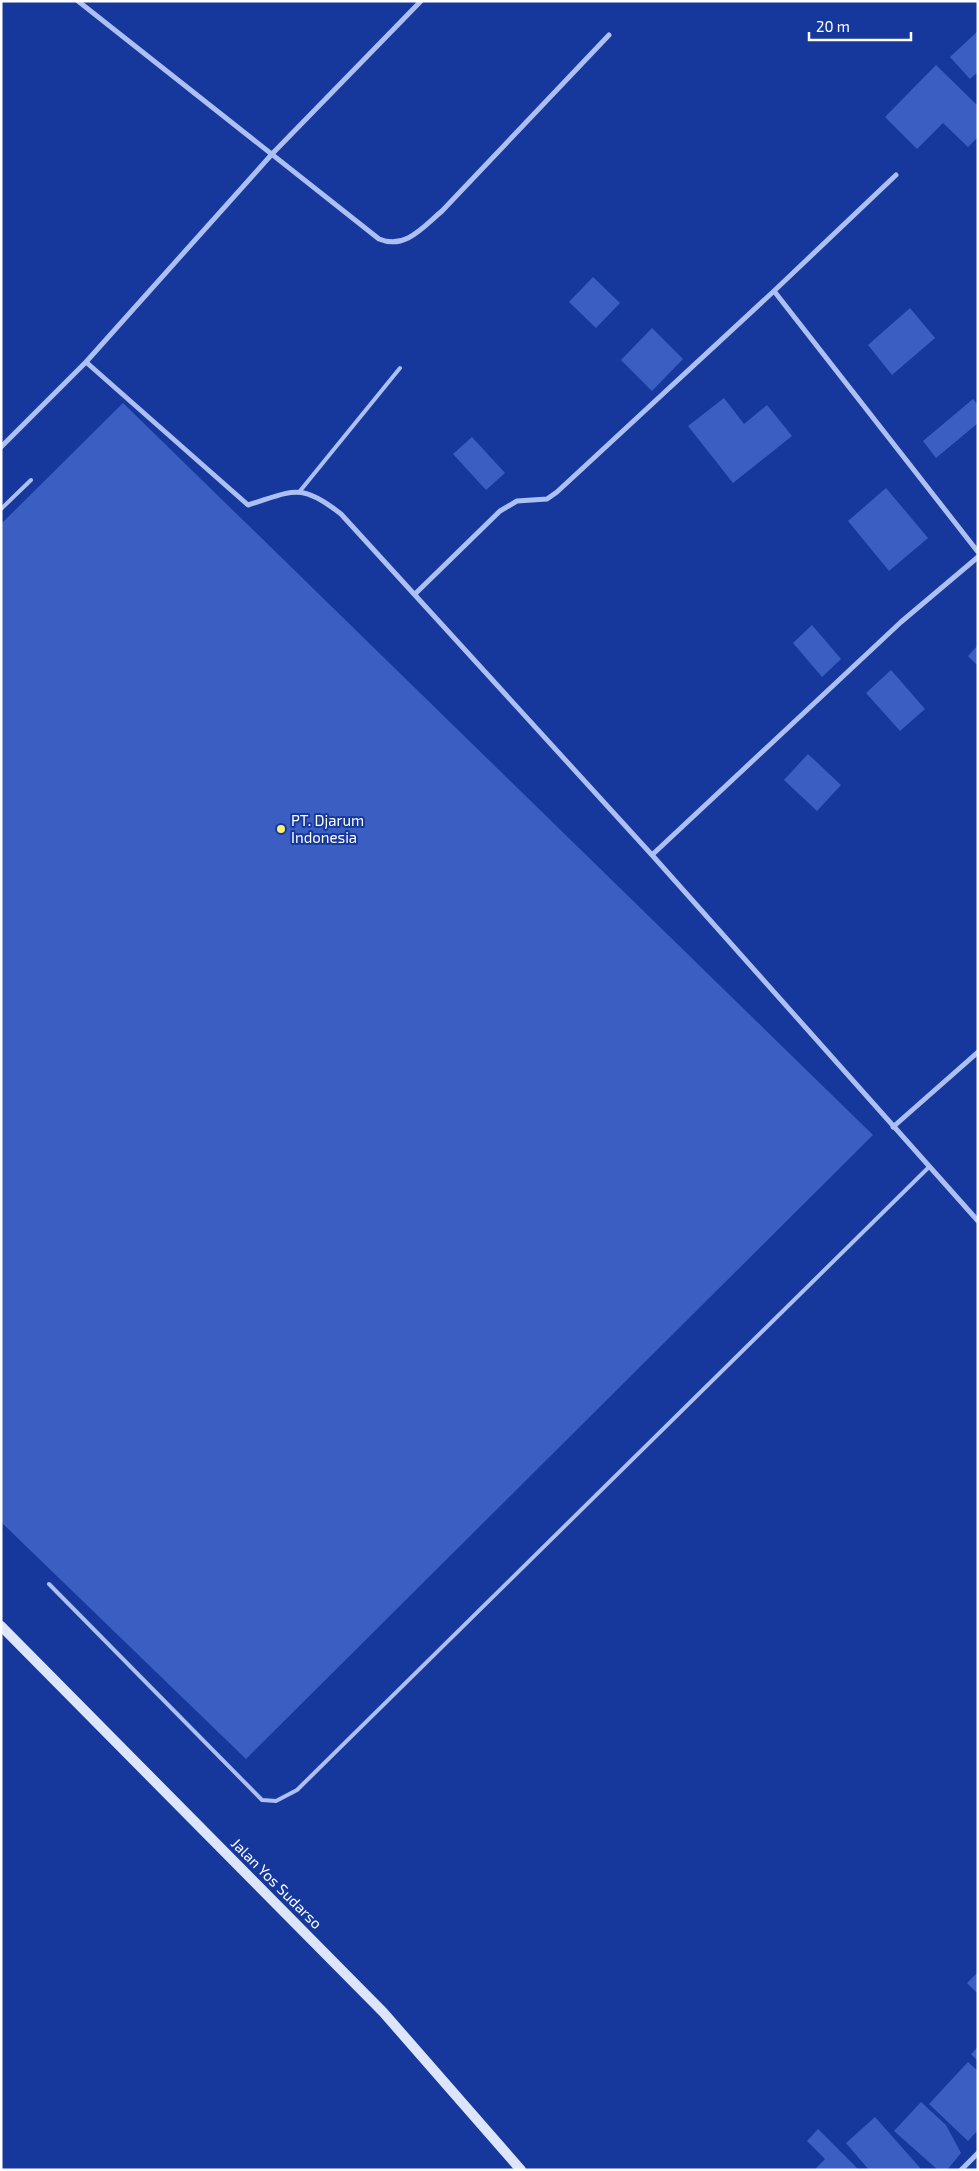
<svg xmlns="http://www.w3.org/2000/svg" width="979" height="2171" font-family="'Exo 2',sans-serif">
  <style>
    .building { fill: #3b5ec3 }
    .lines { fill: none; stroke-linecap: round; stroke-linejoin: round }
    .lane { stroke: #adc0f3; stroke-width: 4 }
    .street { stroke: #adc0f3; stroke-width: 5 }
    .secondary { stroke: #dde5fd; stroke-width: 10 }
    .poi-dot { fill: #fff06f; stroke: #16389d; stroke-width: 2 }
    .labels { text-anchor: middle; dominant-baseline: central; stroke-width: 4; stroke-linejoin: round; paint-order: stroke }
    .poi-label { font-size: 15px; fill: #fff; stroke: #16389d; text-anchor: start }
    .street-label { font-size: 15px; fill: #fff; stroke: #16389d }
  </style>
  <rect width="100%" height="100%" fill="#16389d"/>
  <path class="building" d="M 978,31 L 978,72 L 970,79 L 950,57 Z
    M 936,65 L 978,106 L 978,137 L 968,147 L 943,123 L 917,149 L 885,117 Z
    M 593,277 L 620,303 L 596,328 L 569,302 Z
    M 910,308 L 935,338 L 892,375 L 868,345 Z
    M 652,328 L 683,359 L 652,391 L 621,360 Z
    M 724,398 L 744,424 L 767,405 L 792,436 L 733,483 L 688,426 Z
    M 973,399 L 978,405 L 978,423 L 936,458 L 923,441 Z
    M 123,403 L 873,1135 L 246,1759 L 1,1522 L 1,524 Z
    M 472,437 L 505,473 L 486,490 L 453,454 Z
    M 886,488 L 928,538 L 889,571 L 848,521 Z
    M 812,625 L 841,659 L 822,677 L 793,643 Z
    M 978,645 L 978,666 L 968,656 Z
    M 891,670 L 925,709 L 900,731 L 866,693 Z
    M 808,754 L 841,785 L 817,811 L 784,780 Z
    M 978,1972 L 978,1994 L 967,1983 Z
    M 978,2047 L 978,2061 L 971,2054 Z
    M 968,2062 L 978,2071 L 978,2130 L 968,2141 L 929,2104 Z
    M 921,2102 L 946,2125 L 961,2153 L 947,2170 L 938,2170 L 894,2131 Z
    M 875,2117 L 922,2170 L 869,2170 L 846,2143 Z
    M 818,2129 L 859,2170 L 814,2170 L 825,2159 L 807,2141 Z"/>
  <g class="lines">
    <path class="lane" d="M 300,491 L 400,368
      M 1,509 L 31,480
      M 49,1584 L 262,1800 L 276,1801 L 297,1790 L 929,1167"/>
    <path class="street" d="M 78,1 L 379,239 C 405,250 423,227 442,211 L 609,35
      M 774,291 L 978,552
      M 86,362 L 248,505 C 294,491 300,482 341,514 L 652,855 L 978,1221
      M 1,447 L 86,362 L 272,154 L 421,1
      M 415,594 L 500,511 L 517,501 L 547,499 L 557,492 L 774,291 L 896,175
      M 652,855 L 901,622 L 978,557
      M 893,1127 L 978,1052
      M 961,2170 L 978,2153"/>
    <path class="secondary" d="M 1,1626 L 383,2012 L 521,2170"/>
  </g>
  <circle class="poi-dot" cx="281" cy="829" r="5"/>
  <g class="labels">
    <g class="poi-label">
      <text x="291" y="820">PT. Djarum<tspan x="291" dy="17">Indonesia</tspan></text>
    </g>
    <g class="street-label">
      <text transform="translate(277 1883) rotate(45)">Jalan Yos Sudarso</text>
    </g>
  </g>
  <rect width="979" height="2171" fill="none" stroke="#ffffff" stroke-width="5"/>
  <path d="M809 32v8h102v-8" fill="none" stroke="#ffffff" stroke-width="2.5"/>
  <text x="816" y="32" font-size="15" fill="#ffffff" stroke="#16389d" stroke-width="4" paint-order="stroke">20 m</text>
</svg>
